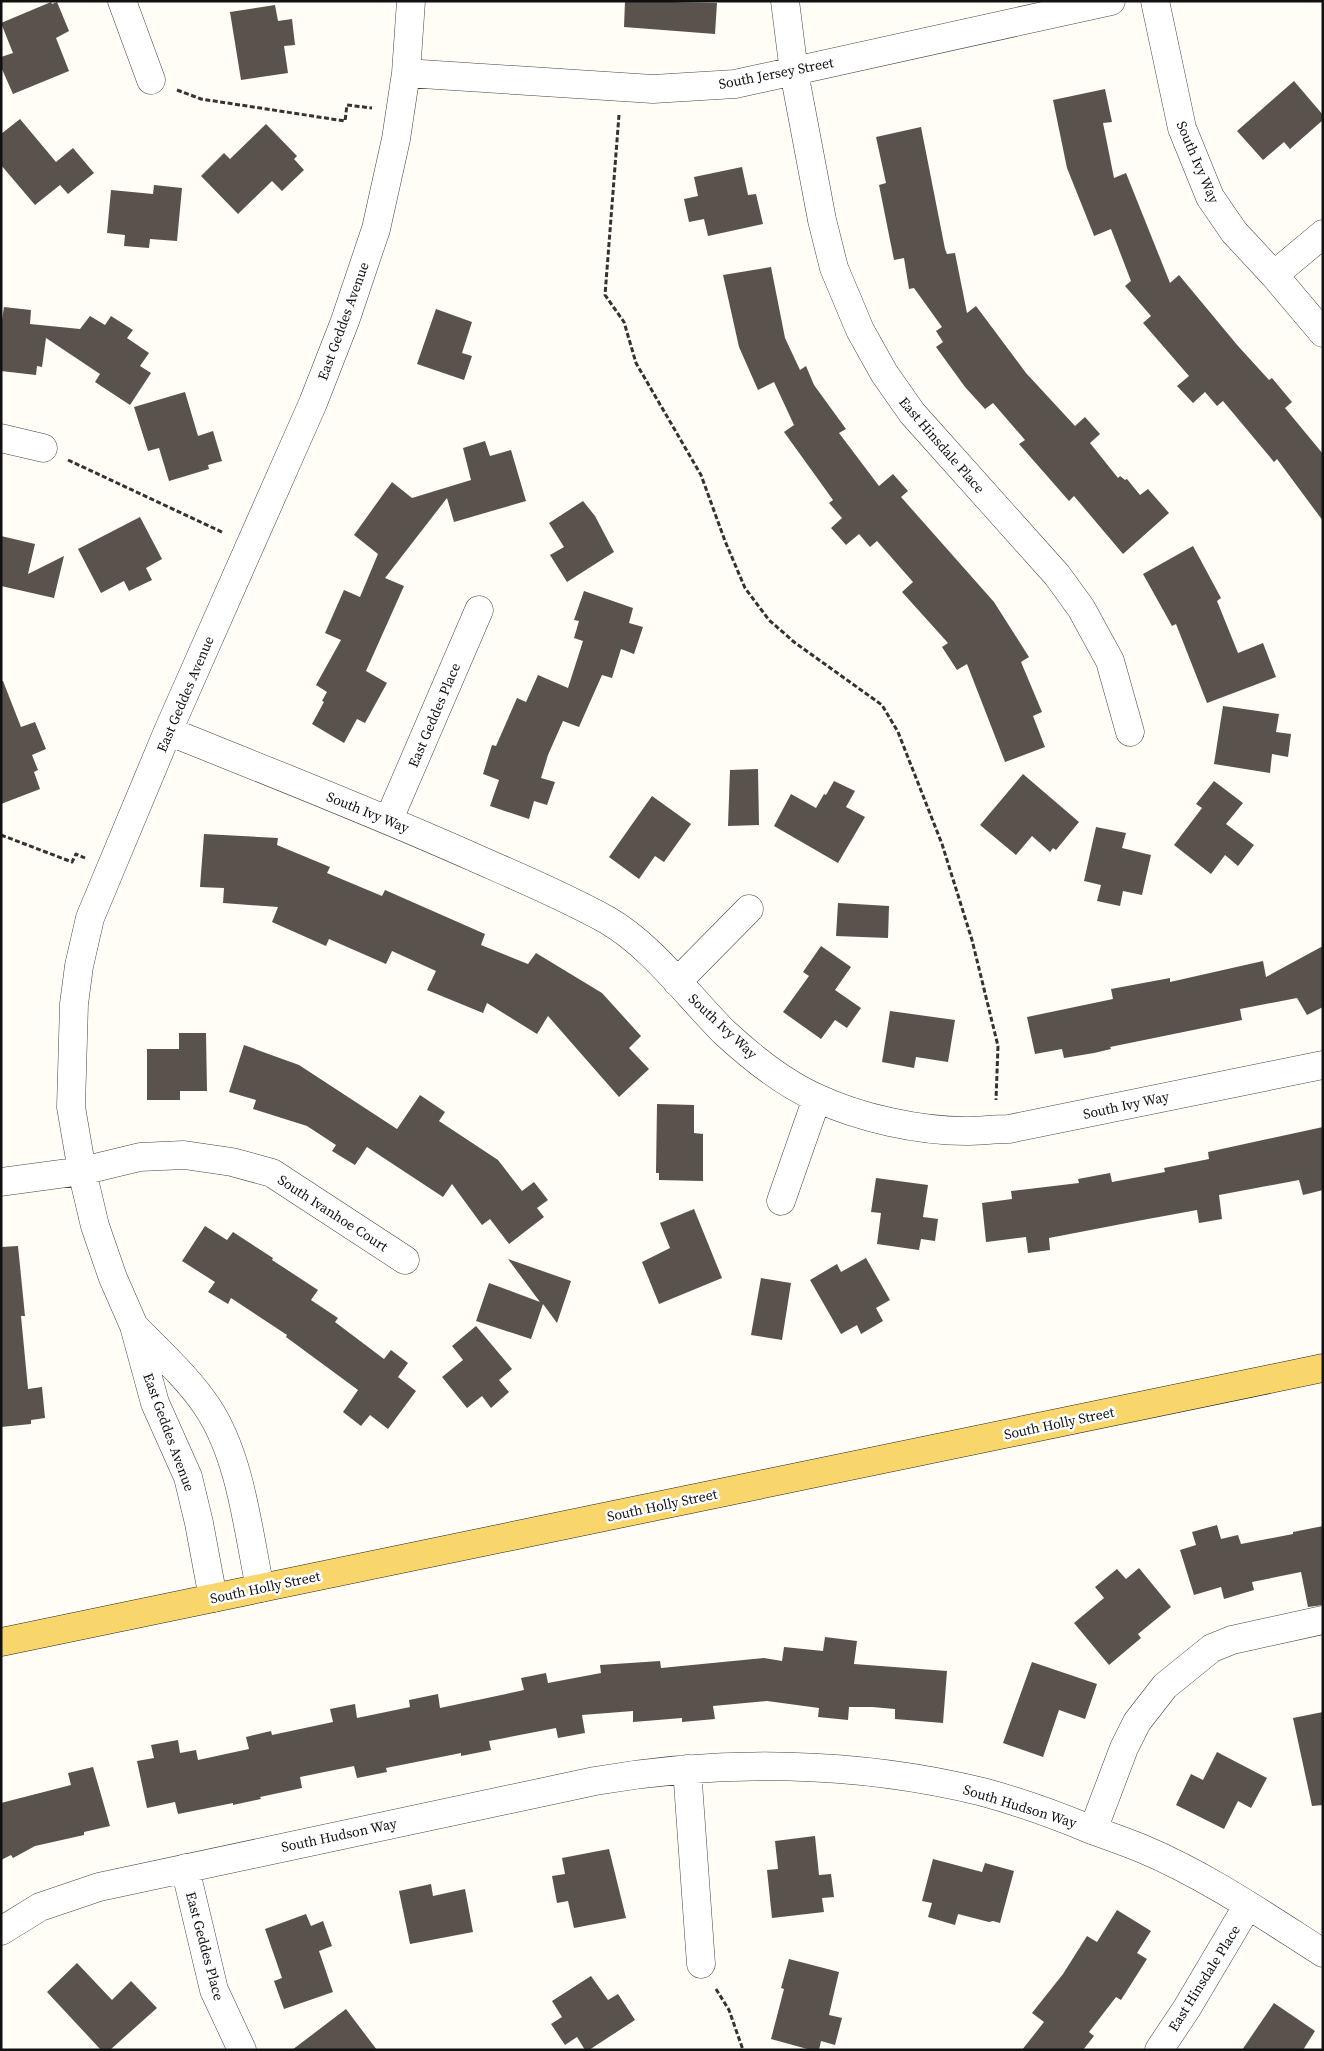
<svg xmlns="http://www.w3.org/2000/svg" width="1324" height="2051" font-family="'Source Serif 4',serif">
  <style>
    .building { fill: #5a524d }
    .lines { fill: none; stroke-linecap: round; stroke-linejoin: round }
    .minor-casing { stroke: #444; stroke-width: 29 }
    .major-casing { stroke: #222; stroke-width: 29 }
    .path { stroke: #333; stroke-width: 3; stroke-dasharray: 5 2.5; stroke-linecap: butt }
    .minor { stroke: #fff; stroke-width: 28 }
    .major { stroke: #f9d66b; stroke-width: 28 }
    .labels { text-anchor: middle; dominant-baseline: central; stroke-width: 5; stroke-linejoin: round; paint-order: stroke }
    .street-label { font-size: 14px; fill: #111; stroke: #fff }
  </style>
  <rect width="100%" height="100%" fill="#fffdf5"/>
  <path class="building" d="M 625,1 L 717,3 L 715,34 L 624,27 Z
    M 51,2 L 52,4 L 57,2 L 69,31 L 56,38 L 69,71 L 13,94 L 1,67 L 1,57 L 13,53 L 1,23 Z
    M 275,5 L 278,21 L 292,19 L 295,45 L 284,46 L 288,73 L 241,80 L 230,12 Z
    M 1294,81 L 1323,115 L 1323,120 L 1290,149 L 1284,142 L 1263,160 L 1237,131 Z
    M 1105,89 L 1112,122 L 1103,123 L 1114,178 L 1126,173 L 1170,283 L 1179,275 L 1238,346 L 1269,380 L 1272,378 L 1292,402 L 1285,408 L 1323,454 L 1323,521 L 1277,459 L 1274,462 L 1223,401 L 1217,406 L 1205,392 L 1193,403 L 1177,386 L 1189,376 L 1143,323 L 1151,316 L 1125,286 L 1131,281 L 1111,229 L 1094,236 L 1093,233 L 1067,168 L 1053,100 Z
    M 20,119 L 56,162 L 73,148 L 94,173 L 68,194 L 60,185 L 35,205 L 1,165 L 1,134 Z
    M 266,124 L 297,156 L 294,159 L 304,170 L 282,191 L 272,181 L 238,214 L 201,176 L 224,153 L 230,159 Z
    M 921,127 L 945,249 L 947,254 L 955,253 L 967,313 L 976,306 L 1026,373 L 1075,426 L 1085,417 L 1100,434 L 1090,443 L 1118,478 L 1120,476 L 1125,480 L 1127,479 L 1140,495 L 1148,489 L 1169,513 L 1123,554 L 1074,496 L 1069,501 L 1019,444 L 1025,440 L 993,403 L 985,409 L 965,387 L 936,347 L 943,342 L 936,331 L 942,327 L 914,288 L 909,289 L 904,258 L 894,260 L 879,185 L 886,183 L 876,137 Z
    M 742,167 L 748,195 L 756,194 L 763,224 L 708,236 L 704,219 L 689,222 L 684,199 L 698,196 L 694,177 Z
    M 154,185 L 182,188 L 177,241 L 150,239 L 149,248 L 124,246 L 125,235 L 107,233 L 111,190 L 153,194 Z
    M 771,267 L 785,338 L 800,370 L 806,366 L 814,385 L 846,429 L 839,433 L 879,486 L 893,474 L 908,491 L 901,497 L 994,602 L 1029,657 L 1021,662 L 1042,712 L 1033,716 L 1045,747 L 1005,762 L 967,664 L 957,670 L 942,647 L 948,643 L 902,592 L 913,582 L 877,541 L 870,547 L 859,534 L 846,545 L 831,528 L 842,518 L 829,503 L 833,500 L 784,432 L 794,425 L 774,382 L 758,390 L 739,347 L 723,275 Z
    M 4,307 L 31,310 L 30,324 L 80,329 L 90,316 L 105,325 L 111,316 L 133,330 L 127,338 L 149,353 L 140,366 L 151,373 L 130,405 L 95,382 L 100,374 L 46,338 L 42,367 L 37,366 L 36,375 L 1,371 L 1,326 Z
    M 436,309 L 472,322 L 462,353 L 472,356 L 464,380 L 417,364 Z
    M 185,392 L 198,436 L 213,431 L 222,461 L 208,465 L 209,469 L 169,481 L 159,448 L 148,451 L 134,407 Z
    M 485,441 L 490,456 L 511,450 L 526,501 L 454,522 L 447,498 L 385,578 L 404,586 L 366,671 L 387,683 L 365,723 L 357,719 L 344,743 L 312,724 L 324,702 L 322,701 L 327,692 L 316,685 L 341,640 L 325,633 L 344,590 L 360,597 L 378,554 L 354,535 L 392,482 L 412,498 L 471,480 L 463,448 Z
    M 583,501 L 595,516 L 614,552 L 567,582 L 550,555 L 564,547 L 549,523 Z
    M 140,517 L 162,559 L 146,568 L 152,580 L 129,591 L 124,581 L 101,593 L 78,549 Z
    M 1,536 L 35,544 L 28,574 L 64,556 L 54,598 L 1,586 Z
    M 1193,546 L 1221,598 L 1217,601 L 1238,653 L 1263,643 L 1276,677 L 1207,703 L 1176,624 L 1172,626 L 1143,574 Z
    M 584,591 L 633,608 L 629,623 L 643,627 L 634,654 L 621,649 L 612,678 L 602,675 L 579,727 L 563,721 L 548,755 L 541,778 L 555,782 L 547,805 L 534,801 L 529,819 L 490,806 L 499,780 L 483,774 L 492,745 L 496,746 L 517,698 L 526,702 L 538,675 L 568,688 L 583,641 L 574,638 L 579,621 L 574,620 Z
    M 1,681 L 3,681 L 21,727 L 35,722 L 46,749 L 32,755 L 38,770 L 34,772 L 40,789 L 1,804 Z
    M 1223,706 L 1279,714 L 1276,732 L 1291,734 L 1288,757 L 1272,754 L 1270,773 L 1214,764 Z
    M 758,769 L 759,825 L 728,826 L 730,770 Z
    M 1023,774 L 1079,822 L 1056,850 L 1053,848 L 1050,852 L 1032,836 L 1016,855 L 980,825 Z
    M 834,781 L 855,791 L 846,807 L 865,817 L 838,863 L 774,826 L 791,794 L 816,808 L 824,794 L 826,795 Z
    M 1214,781 L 1243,803 L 1226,824 L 1254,845 L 1238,866 L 1225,855 L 1211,874 L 1174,845 L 1202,808 L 1196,804 Z
    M 652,796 L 691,824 L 664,862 L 655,856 L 639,879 L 609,857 Z
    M 1096,827 L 1126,833 L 1122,848 L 1151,855 L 1142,895 L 1123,891 L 1120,906 L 1097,901 L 1101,885 L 1084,881 Z
    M 204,834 L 278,838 L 277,845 L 330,867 L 327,873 L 382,896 L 385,890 L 485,934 L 481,945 L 528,964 L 536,953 L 602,993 L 641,1036 L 629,1048 L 649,1069 L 619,1097 L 548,1016 L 537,1034 L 487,1003 L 483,1013 L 427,990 L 436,971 L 392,951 L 386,964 L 329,939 L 326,946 L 272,922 L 278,907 L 223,903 L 224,888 L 200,887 Z
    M 838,903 L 889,906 L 888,938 L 836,936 Z
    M 821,946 L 851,967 L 835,990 L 861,1008 L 847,1028 L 835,1020 L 821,1039 L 783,1012 L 809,976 L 803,972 Z
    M 1323,946 L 1323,1007 L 1307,1015 L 1297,998 L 1240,1009 L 1242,1020 L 1110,1047 L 1111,1049 L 1094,1053 L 1064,1058 L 1062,1049 L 1035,1054 L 1027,1017 L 1113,999 L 1111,989 L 1170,978 L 1170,982 L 1263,961 L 1266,977 Z
    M 890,1011 L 955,1020 L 948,1062 L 916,1057 L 914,1068 L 882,1062 Z
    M 179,1033 L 206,1033 L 207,1091 L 180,1091 L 180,1100 L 147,1100 L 147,1049 L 179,1049 Z
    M 244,1045 L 299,1065 L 397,1129 L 420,1095 L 445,1112 L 439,1121 L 498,1160 L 522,1191 L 534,1182 L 548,1200 L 537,1208 L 544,1217 L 509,1244 L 490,1219 L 482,1225 L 452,1184 L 443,1197 L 367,1147 L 355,1165 L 332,1151 L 336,1145 L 307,1126 L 253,1109 L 256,1100 L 229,1092 Z
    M 657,1104 L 694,1105 L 694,1133 L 703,1134 L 703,1181 L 659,1180 L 659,1173 L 656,1173 Z
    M 1323,1127 L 1323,1190 L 1303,1195 L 1299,1180 L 1219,1195 L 1222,1219 L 1199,1223 L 1197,1210 L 1137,1221 L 1049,1238 L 1050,1250 L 1028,1253 L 1026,1237 L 986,1242 L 982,1203 L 1012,1199 L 1011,1191 L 1079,1183 L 1078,1179 L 1110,1173 L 1112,1182 L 1165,1172 L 1164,1168 L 1209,1159 L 1208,1152 Z
    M 876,1178 L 928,1185 L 923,1217 L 938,1219 L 935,1241 L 921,1239 L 919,1250 L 877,1244 L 881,1213 L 871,1212 Z
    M 694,1209 L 722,1278 L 659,1304 L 642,1262 L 670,1248 L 660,1223 Z
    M 205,1226 L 227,1240 L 233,1232 L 273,1258 L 272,1260 L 318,1290 L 311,1300 L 338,1318 L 335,1322 L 384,1359 L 391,1350 L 408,1363 L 398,1377 L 416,1391 L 388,1429 L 370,1415 L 361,1426 L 343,1412 L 358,1390 L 286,1337 L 287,1335 L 231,1298 L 228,1304 L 208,1292 L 215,1282 L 182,1261 Z
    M 18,1246 L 25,1316 L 21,1316 L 28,1389 L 42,1387 L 45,1418 L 31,1420 L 31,1424 L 1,1427 L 1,1247 Z
    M 866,1258 L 890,1300 L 876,1308 L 883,1321 L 861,1334 L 857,1325 L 841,1334 L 810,1280 L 837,1264 L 841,1272 Z
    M 508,1259 L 571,1281 L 557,1323 L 543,1304 L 531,1339 L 476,1321 L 489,1283 L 540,1302 Z
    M 761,1278 L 791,1283 L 782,1340 L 751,1335 Z
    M 476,1326 L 512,1369 L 499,1380 L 509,1392 L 491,1408 L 482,1396 L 467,1408 L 442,1377 L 463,1360 L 452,1346 Z
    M 1217,1525 L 1221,1539 L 1238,1535 L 1241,1544 L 1293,1534 L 1293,1532 L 1323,1526 L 1323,1605 L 1308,1607 L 1301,1572 L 1252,1582 L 1254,1590 L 1224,1599 L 1221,1587 L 1194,1595 L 1180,1550 L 1196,1545 L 1192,1532 Z
    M 1139,1568 L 1171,1607 L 1138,1634 L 1141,1638 L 1109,1665 L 1074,1623 L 1104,1598 L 1095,1587 L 1117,1569 L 1126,1579 Z
    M 825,1637 L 857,1641 L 854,1664 L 947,1671 L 943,1723 L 895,1719 L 895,1709 L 872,1707 L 849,1707 L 848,1720 L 818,1717 L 819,1708 L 767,1701 L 713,1706 L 715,1719 L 682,1722 L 682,1718 L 633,1722 L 633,1711 L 582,1715 L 585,1733 L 558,1738 L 556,1728 L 489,1741 L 491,1750 L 461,1756 L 461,1753 L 386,1768 L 387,1772 L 357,1778 L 354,1766 L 300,1777 L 302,1788 L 260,1797 L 261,1799 L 233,1805 L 233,1803 L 178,1814 L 175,1802 L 147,1808 L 137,1761 L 154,1758 L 151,1745 L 178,1740 L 180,1753 L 196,1750 L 198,1760 L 249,1749 L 246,1737 L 271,1731 L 272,1735 L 333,1722 L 330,1709 L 355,1704 L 357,1718 L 410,1707 L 409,1700 L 438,1694 L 440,1708 L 506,1694 L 524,1690 L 521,1678 L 546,1673 L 548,1683 L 601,1673 L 600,1665 L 660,1661 L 661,1668 L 764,1658 L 782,1661 L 784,1647 L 823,1651 Z
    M 1032,1662 L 1097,1684 L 1085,1719 L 1059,1710 L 1043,1757 L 1003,1743 Z
    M 1323,1712 L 1323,1805 L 1312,1806 L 1293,1718 Z
    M 1217,1752 L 1267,1778 L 1251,1808 L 1238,1801 L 1224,1829 L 1176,1805 L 1191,1774 L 1203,1780 Z
    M 93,1767 L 110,1826 L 84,1832 L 84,1835 L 35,1846 L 13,1858 L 11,1855 L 1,1860 L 1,1803 L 71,1785 L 68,1773 Z
    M 815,1836 L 819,1875 L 831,1874 L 834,1897 L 822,1898 L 824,1912 L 772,1918 L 767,1870 L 778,1869 L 775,1841 Z
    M 609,1849 L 626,1918 L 574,1928 L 568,1901 L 557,1903 L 552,1876 L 565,1874 L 562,1858 Z
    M 933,1859 L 982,1872 L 985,1863 L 1014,1871 L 1000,1923 L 993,1921 L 989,1922 L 958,1914 L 955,1925 L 928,1917 L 932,1903 L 922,1901 Z
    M 431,1884 L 433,1896 L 465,1889 L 473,1932 L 410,1944 L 399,1891 Z
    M 1117,1910 L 1151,1931 L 1137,1953 L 1147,1959 L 1121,2000 L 1116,1997 L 1089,2032 L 1094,2036 L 1083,2050 L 1022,2050 L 1044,2022 L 1032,2013 L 1063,1974 L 1087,1936 L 1097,1942 Z
    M 306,1914 L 311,1926 L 323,1921 L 332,1946 L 319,1951 L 333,1992 L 284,2009 L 274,1981 L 282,1978 L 265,1929 Z
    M 789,1959 L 839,1972 L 829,2015 L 842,2018 L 835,2045 L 821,2041 L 819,2050 L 811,2050 L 771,2039 L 784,1989 L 781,1988 Z
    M 77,1963 L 112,2000 L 131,1981 L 157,2008 L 110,2050 L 101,2050 L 47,1992 Z
    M 591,1976 L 608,2000 L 618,1994 L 635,2020 L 589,2050 L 585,2050 L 577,2037 L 565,2045 L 551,2024 L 562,2017 L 552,2001 Z
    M 1274,2003 L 1315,2031 L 1303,2050 L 1242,2050 Z
    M 346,2009 L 377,2050 L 292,2050 Z"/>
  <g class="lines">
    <g class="minor-casing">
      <path id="minor" d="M 122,1 L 151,80
        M 785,1 L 794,72 L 822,220 L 834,268 L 860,330 L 884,373 L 912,413 L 1057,575 L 1081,608 L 1110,661 L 1130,732
        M 1155,1 L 1182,128 L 1210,197 L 1234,232 L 1274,275 L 1323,333
        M 406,73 L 653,89 L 735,84 L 1111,1
        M 1274,275 L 1323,234
        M 1,438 L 43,448
        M 168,731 C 270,772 372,812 473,857 C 518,877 564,896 607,920 C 651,945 688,996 724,1032 C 751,1057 783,1083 817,1098 C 860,1118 919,1131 966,1131 C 980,1131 995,1129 1009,1129 L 1323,1065
        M 389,819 L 479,610
        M 677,982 L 749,909
        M 1,1182 L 82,1171 L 140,1157 L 184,1155 L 232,1162 L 272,1173 L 405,1260
        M 781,1201 L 817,1098
        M 136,1328 C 161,1354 189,1379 208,1408 C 241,1458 248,1531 260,1588
        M 213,1598 L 199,1523 L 188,1477 L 155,1403 L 134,1326 L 113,1278 L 95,1226 L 82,1171 L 71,1107 L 74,1004 L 79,966 L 90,918 L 168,731 L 313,403 L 345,321 L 376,229 L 396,139 L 406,73 L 411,1
        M 687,1769 L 701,1964
        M 1093,1830 L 1124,1748 L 1137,1722 L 1165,1686 L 1212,1648 L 1232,1640 L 1323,1620
        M 185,1868 L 214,1990 L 242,2050
        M 1,1931 L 40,1907 L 99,1887 L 595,1781 C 723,1759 857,1761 983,1792 C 1020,1802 1056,1815 1092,1830 C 1109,1836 1126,1842 1143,1849 C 1207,1876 1265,1916 1323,1953
        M 1159,2050 L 1187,2008 L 1248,1905"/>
    </g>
    <g class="major-casing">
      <path id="major" d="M 1,1642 L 1323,1368"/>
    </g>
    <path class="path" d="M 177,90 L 201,99 L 345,121 L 347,105 L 372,108
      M 619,115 L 605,295 L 624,322 L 636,363 L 701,475 L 725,541 L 745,588 L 769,620 L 794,642 L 882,705 L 898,732 L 942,844 L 972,940 L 998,1046 L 996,1100
      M 68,460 L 224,533
      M 1,835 L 72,862 L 76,854 L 85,858
      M 716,1989 L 729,2010 L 743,2050"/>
    <use href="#minor" class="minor"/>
    <use href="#major" class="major"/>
  </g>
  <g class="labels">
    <g class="street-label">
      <text transform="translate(776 73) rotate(-11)">South Jersey Street</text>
      <text transform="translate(1198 162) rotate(67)">South Ivy Way</text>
      <text transform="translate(343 321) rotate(-70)">East Geddes Avenue</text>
      <text transform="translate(942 445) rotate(49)">East Hinsdale Place</text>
      <text transform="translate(185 694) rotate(-67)">East Geddes Avenue</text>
      <text transform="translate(434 715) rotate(-67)">East Geddes Place</text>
      <text transform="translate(368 812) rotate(22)">South Ivy Way</text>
      <text transform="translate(723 1026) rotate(43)">South Ivy Way</text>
      <text transform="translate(1126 1105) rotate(-12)">South Ivy Way</text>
      <text transform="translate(333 1213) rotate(33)">South Ivanhoe Court</text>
      <text transform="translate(1059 1423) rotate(-12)">South Holly Street</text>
      <text transform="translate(169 1432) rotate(70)">East Geddes Avenue</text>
      <text transform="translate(662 1505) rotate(-12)">South Holly Street</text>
      <text transform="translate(265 1587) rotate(-12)">South Holly Street</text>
      <text transform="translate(1020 1806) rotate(17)">South Hudson Way</text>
      <text transform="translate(339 1835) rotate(-12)">South Hudson Way</text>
      <text transform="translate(205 1946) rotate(75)">East Geddes Place</text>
      <text transform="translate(1204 1978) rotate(-58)">East Hinsdale Place</text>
    </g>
  </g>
  <rect width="1324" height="2051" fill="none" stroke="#111111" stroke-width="5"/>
</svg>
